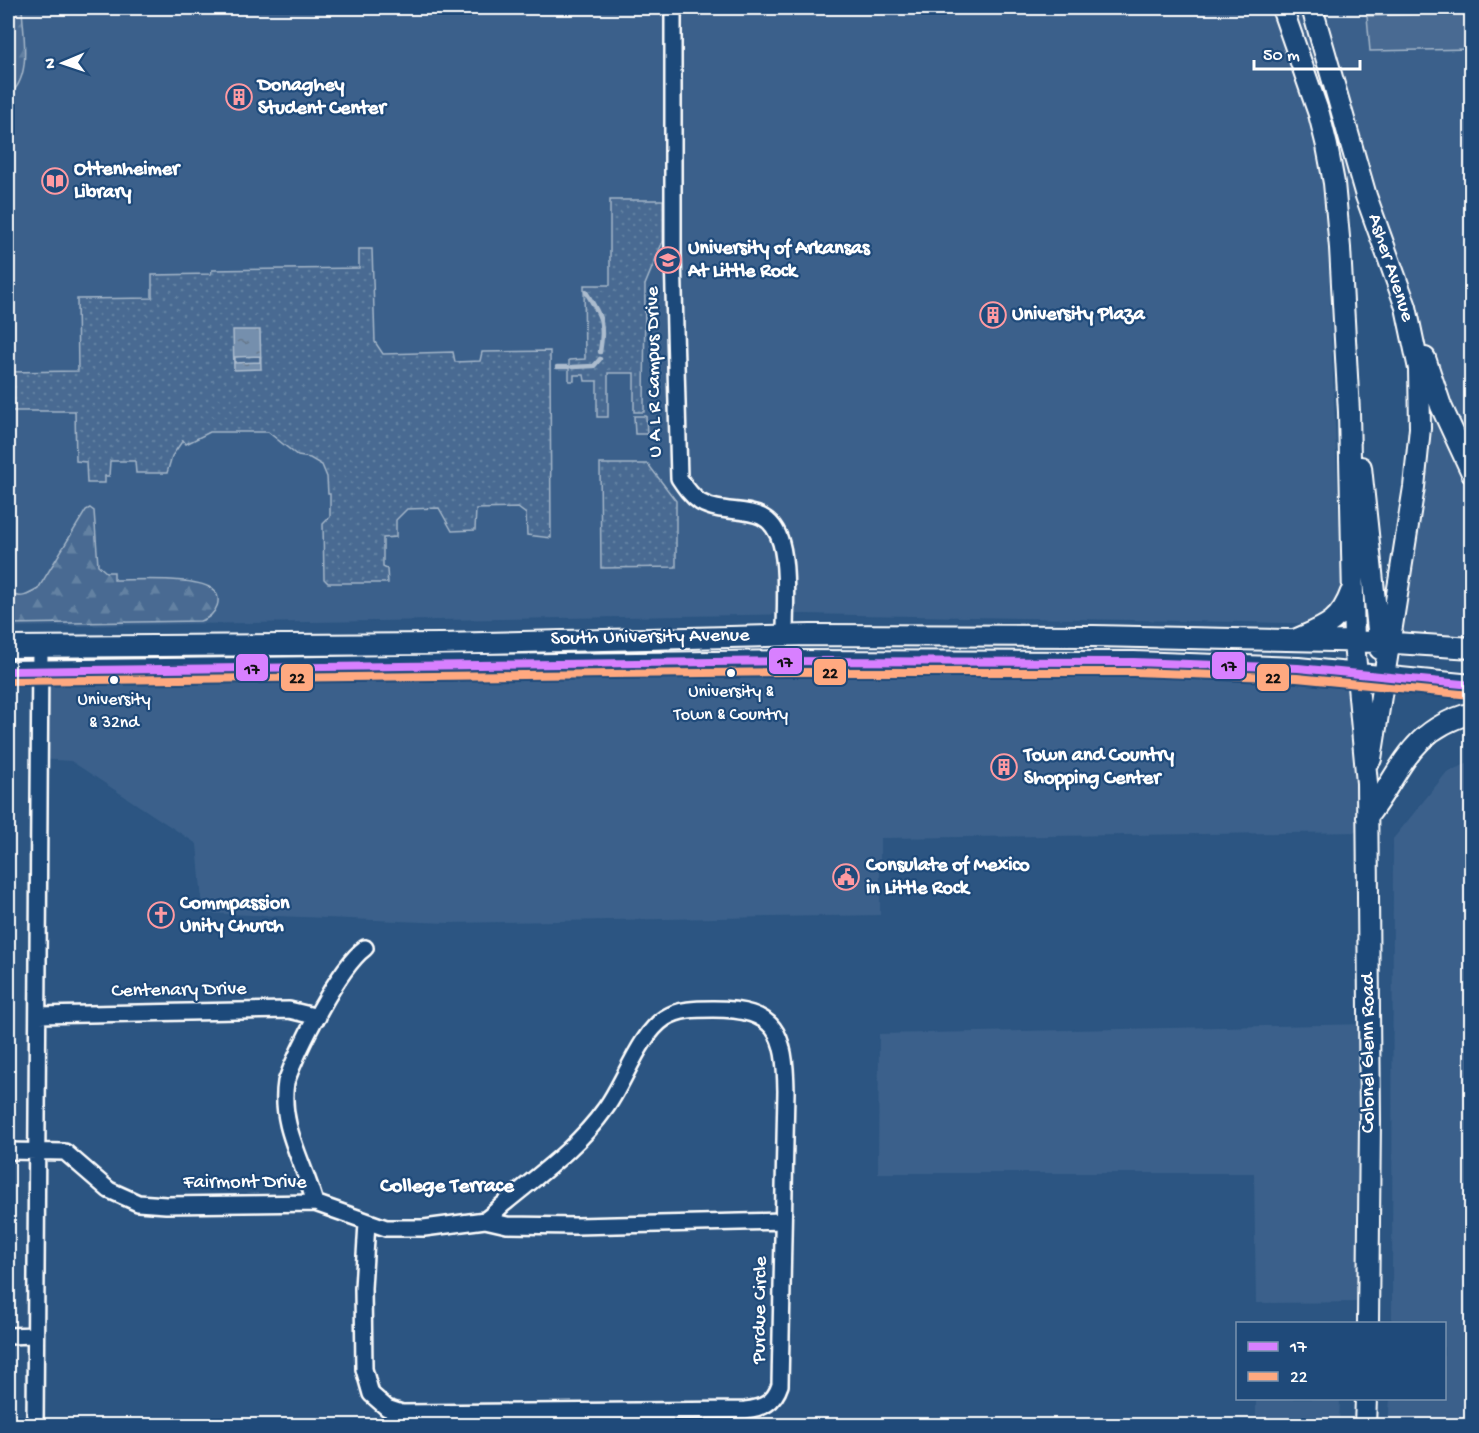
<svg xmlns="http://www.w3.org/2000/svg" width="1479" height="1433" font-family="'Gochi Hand',sans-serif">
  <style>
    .built { fill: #3b618b }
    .grass { fill: url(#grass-dots); stroke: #a4b5c8; stroke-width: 1.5 }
    .forest { fill: url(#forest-firs); stroke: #a4b5c8; stroke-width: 1.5 }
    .garden { fill: #486b92; stroke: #a4b5c8; stroke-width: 1.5 }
    .water { fill: url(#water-ripples); stroke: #acbcce; stroke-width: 1.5; fill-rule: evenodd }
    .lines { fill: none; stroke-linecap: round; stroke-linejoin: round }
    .stream { stroke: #acbcce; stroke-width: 4.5 }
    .minor-casing { stroke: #fff; stroke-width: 20 }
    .major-casing { stroke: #fff; stroke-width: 24 }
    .minor { stroke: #1f4a7a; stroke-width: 15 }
    .major { stroke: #1f4a7a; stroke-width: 20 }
    .bus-1-casing { stroke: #1f4a7a; stroke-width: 12 }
    .bus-2-casing { stroke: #1f4a7a; stroke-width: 12 }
    .bus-1 { stroke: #d880ff; stroke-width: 8 }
    .bus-2 { stroke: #ffa980; stroke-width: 8 }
    .bus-dot { fill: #fff; stroke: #1f4a7a; stroke-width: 2 }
    .labels { text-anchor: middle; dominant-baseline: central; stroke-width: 4.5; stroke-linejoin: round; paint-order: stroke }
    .bus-label { font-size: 18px; fill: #fff; stroke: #1f4a7a }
    .poi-label { font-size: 20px; font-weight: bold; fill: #fff; stroke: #1f4a7a; text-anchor: start }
    .street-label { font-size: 20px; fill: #fff; stroke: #1f4a7a }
    .neighbourhood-label { font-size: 21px; font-weight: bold; fill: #fff; stroke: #1f4a7a }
    .line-badge { stroke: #1f4a7a; stroke-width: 2 }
    .pale-badge-label { font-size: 16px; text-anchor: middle; font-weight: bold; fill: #111 }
  </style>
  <defs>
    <pattern id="grass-dots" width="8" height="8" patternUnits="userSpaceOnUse" patternTransform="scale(1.5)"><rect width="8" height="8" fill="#486b92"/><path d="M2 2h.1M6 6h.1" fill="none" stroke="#6381a2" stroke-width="1.8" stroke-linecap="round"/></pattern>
    <pattern id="forest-firs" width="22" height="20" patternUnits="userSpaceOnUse" patternTransform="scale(1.5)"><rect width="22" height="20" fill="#486b92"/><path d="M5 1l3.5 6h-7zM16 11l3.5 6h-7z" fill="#6381a2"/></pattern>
    <pattern id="water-ripples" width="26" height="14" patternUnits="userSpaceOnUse" patternTransform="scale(1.5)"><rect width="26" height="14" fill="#748fad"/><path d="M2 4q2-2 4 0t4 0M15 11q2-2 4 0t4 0" fill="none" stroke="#66788b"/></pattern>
  </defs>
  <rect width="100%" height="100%" fill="#2c5582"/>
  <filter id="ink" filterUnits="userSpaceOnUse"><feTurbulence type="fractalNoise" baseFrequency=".0167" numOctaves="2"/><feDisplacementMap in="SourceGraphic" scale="12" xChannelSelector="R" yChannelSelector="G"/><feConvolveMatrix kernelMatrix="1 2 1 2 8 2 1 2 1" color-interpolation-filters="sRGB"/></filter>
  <g filter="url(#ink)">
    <path class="built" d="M 8,8 L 1471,8 L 1471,650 L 1389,643 L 1419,369 L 1366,196 L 1326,203 L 1343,624 L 803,614 L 8,627 Z
      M 786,661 L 1356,673 L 1368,832 L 880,838 L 880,915 L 448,923 L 203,913 L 197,844 L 71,761 L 39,759 L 40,671 Z
      M 1471,762 L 1471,1425 L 1388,1425 L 1390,1399 L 1444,1398 L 1444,1324 L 1392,1323 L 1393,839 L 1447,772 Z
      M 1369,1024 L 1368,1302 L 1256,1303 L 1254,1173 L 878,1173 L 879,1034 Z
      M 1256,1399 L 1340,1399 L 1339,1425 L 1256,1425 Z"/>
    <path class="grass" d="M 610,200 L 663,200 L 663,241 L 645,285 L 644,412 L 634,412 L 634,373 L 608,373 L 608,417 L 597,417 L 597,381 L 585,381 L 584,375 L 574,375 L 574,381 L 569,381 L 569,360 L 585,359 L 584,285 L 610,285 Z
      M 359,249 L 372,249 L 375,342 L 383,354 L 453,352 L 455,362 L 480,361 L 482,352 L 550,351 L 551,538 L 527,535 L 526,514 L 518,508 L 476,509 L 475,530 L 452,531 L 439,508 L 407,509 L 396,520 L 396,537 L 383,538 L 383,567 L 387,569 L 388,583 L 328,583 L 324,579 L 323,524 L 330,517 L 330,494 L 328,494 L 327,477 L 322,465 L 310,458 L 298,456 L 268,432 L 210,432 L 186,444 L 183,440 L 172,456 L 167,473 L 136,473 L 135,461 L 110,461 L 109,476 L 105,476 L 105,483 L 87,483 L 86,462 L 76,461 L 75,411 L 8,411 L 8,372 L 78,371 L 77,299 L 152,298 L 152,275 L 211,274 L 212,270 L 359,268 Z
      M 634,416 L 646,416 L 647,434 L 635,434 Z
      M 600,464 L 648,464 L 676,501 L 676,567 L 601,568 Z"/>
    <path class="forest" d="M 8,8 L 22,8 C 23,35 33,78 8,96 Z
      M 90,508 L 94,511 L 98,565 L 106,572 L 114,572 L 114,580 C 137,580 188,577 209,587 C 226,595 217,617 200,621 L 8,624 L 8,587 L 11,594 C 21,599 28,595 38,589 L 86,510 Z"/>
    <path class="garden" d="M 1471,12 L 1471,49 L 1370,51 L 1367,16 Z"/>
    <path class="water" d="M 233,330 L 260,330 L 261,369 L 234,370 ZM 260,356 L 260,362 L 235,363 L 235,357 Z"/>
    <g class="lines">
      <path class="stream" d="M 586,292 C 601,316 605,323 600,352
        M 557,367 L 568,367
        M 572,367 L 594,366 L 600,359"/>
      <g class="minor-casing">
        <path id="minor" d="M 673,8 L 673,254 L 679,478 C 685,487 691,496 700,502 C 729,519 768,498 781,543 C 788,568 785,608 785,635
          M 39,1015 L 289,1010 L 318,1017
          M 8,1151 L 65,1152 L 109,1190 L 138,1203 L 166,1205 L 315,1203 L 386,1228 L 424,1228 L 485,1220 L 507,1225 L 576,1226 L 783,1221
          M 315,1203 C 304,1162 279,1126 286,1082 C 298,1049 338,968 365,948
          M 367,1223 L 363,1288 L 364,1369 L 371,1394 L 387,1408 L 402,1413 L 745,1410 C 763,1408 774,1403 780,1385 L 786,1091 C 785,1033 777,1009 713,1009 C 696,1009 679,1009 665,1018 C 639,1035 624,1084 605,1109 C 579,1146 540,1174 506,1202 C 498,1208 493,1215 485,1220
          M 8,1336 L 34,1335
          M 35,1426 L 40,647"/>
      </g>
      <g class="major-casing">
        <path id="major" d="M 1282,8 L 1319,114 L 1327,146 L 1334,183 L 1340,248 L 1349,412 L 1354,643 L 1367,783 L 1370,1121 L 1368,1324
          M 1312,8 L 1366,196 L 1406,307 L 1419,369 L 1420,428 L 1414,487 L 1371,759
          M 1425,358 L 1441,406 L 1472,473
          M 1361,467 L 1380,649
          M 1297,639 C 1324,627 1340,623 1351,592
          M 8,647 L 441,644 L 811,635 L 1094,636 L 1380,642 L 1472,648
          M 8,671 L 786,661 L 1134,662 L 1298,668 L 1472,685
          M 1367,817 C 1402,772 1408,730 1472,713
          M 1365,1426 L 1366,1398"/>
      </g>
      <use href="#minor" class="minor"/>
      <use href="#major" class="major"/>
      <g class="bus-1-casing">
        <path id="bus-1" d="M 8,671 L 786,661 L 1134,662 L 1298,668 L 1472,685"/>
      </g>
      <g class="bus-2-casing">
        <path id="bus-2" d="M 8,681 L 786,672 L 1134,672 L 1297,678 L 1471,695"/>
      </g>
      <use href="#bus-1" class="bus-1"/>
      <use href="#bus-2" class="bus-2"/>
    </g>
  </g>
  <defs>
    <g id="building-ring" transform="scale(1.35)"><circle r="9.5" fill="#1f4a7a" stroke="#ff9aa2" stroke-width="1.5"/><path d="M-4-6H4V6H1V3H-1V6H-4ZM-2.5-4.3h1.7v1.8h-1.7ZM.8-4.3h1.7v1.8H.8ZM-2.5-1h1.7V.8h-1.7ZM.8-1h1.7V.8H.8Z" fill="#ff9aa2"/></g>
    <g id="library-ring" transform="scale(1.35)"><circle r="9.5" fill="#1f4a7a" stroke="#ff9aa2" stroke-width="1.5"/><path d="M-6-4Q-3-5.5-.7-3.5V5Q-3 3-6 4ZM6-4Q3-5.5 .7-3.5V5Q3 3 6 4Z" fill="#ff9aa2"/></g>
    <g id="university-ring" transform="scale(1.35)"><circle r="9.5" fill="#1f4a7a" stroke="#ff9aa2" stroke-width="1.5"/><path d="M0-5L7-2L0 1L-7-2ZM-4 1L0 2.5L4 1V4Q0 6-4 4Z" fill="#ff9aa2"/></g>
    <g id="civic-ring" transform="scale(1.35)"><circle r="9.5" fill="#1f4a7a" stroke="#ff9aa2" stroke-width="1.5"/><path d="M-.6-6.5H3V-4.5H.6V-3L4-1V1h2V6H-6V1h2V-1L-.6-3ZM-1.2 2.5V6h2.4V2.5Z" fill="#ff9aa2"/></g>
    <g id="church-ring" transform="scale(1.35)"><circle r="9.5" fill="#1f4a7a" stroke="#ff9aa2" stroke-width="1.5"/><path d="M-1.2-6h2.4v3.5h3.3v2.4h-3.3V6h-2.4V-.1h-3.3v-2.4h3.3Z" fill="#ff9aa2"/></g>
  </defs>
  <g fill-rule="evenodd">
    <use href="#building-ring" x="239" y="97"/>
    <use href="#library-ring" x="55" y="181"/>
    <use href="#university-ring" x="668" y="260"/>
    <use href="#building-ring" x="993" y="315"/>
    <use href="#building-ring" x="1004" y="767"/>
    <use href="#civic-ring" x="846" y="877"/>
    <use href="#church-ring" x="161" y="915"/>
  </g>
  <g class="bus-dot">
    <circle cx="731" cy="673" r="5"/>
    <circle cx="114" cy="680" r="5"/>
  </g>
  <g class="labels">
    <g class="bus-label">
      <text x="731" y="692">University &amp;<tspan x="731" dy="23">Town &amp; Country</tspan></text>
      <text x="114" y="700">University<tspan x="114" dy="23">&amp; 32nd</tspan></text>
    </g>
    <g class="poi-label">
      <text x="258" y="86">Donaghey<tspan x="258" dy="23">Student Center</tspan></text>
      <text x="74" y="170">Ottenheimer<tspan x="74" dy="23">Library</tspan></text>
      <text x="688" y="249">University of Arkansas<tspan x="688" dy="23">At Little Rock</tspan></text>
      <text x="1012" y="315">University Plaza</text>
      <text x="1024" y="756">Town and Country<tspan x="1024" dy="23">Shopping Center</tspan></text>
      <text x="866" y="866">Consulate of Mexico<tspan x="866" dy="23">in Little Rock</tspan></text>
      <text x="180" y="904">Commpassion<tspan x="180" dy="23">Unity Church</tspan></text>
    </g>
    <g class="street-label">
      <text transform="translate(1390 268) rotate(72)">Asher Avenue</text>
      <text transform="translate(655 372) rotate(-91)">U A L R Campus Drive</text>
      <text transform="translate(650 638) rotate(-1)">South University Avenue</text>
      <text transform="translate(179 991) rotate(-1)">Centenary Drive</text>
      <text transform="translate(1369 1053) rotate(-90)">Colonel Glenn Road</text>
      <text x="245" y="1183">Fairmont Drive</text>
      <text transform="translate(761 1310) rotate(-89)">Purdue Circle</text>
    </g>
    <g class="neighbourhood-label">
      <text x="447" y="1187">College Terrace</text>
    </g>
  </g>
  <g class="line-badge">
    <rect x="768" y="647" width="35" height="28" rx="6" fill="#d880ff"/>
    <rect x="1211" y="651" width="35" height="29" rx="6" fill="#d880ff"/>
    <rect x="235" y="653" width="34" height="29" rx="6" fill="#d880ff"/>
    <rect x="813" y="658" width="34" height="28" rx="6" fill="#ffa980"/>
    <rect x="1256" y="663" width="34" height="29" rx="6" fill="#ffa980"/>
    <rect x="280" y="663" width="34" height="29" rx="6" fill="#ffa980"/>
  </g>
  <g class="pale-badge-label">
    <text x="785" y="667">17</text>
    <text x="1229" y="671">17</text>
    <text x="252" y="674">17</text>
    <text x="830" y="678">22</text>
    <text x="1273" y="683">22</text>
    <text x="297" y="683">22</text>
  </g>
  <rect width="1479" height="1433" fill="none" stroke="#1f4a7a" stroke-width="30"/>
  <rect x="15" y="15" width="1449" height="1403" fill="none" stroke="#fff" stroke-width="2" filter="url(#ink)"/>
  <rect x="1236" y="1322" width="210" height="78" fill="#1f4a7a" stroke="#7992af" stroke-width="1.5"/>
  <rect x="1248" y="1342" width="30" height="9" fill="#d880ff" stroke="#7992af" stroke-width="1.5"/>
  <text x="1290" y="1352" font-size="18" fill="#ffffff">17</text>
  <rect x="1248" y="1372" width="30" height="9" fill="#ffa980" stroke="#7992af" stroke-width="1.5"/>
  <text x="1290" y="1382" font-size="18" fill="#ffffff">22</text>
  <g transform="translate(63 63) rotate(268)" stroke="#1f4a7a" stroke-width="4.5" paint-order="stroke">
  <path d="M0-4.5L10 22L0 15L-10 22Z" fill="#ffffff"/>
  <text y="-9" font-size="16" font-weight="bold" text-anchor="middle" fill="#ffffff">N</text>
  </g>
  <path d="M1254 60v9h106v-9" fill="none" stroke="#ffffff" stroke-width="3"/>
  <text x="1263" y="60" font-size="18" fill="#ffffff" stroke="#1f4a7a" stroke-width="4.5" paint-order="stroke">50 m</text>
</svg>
